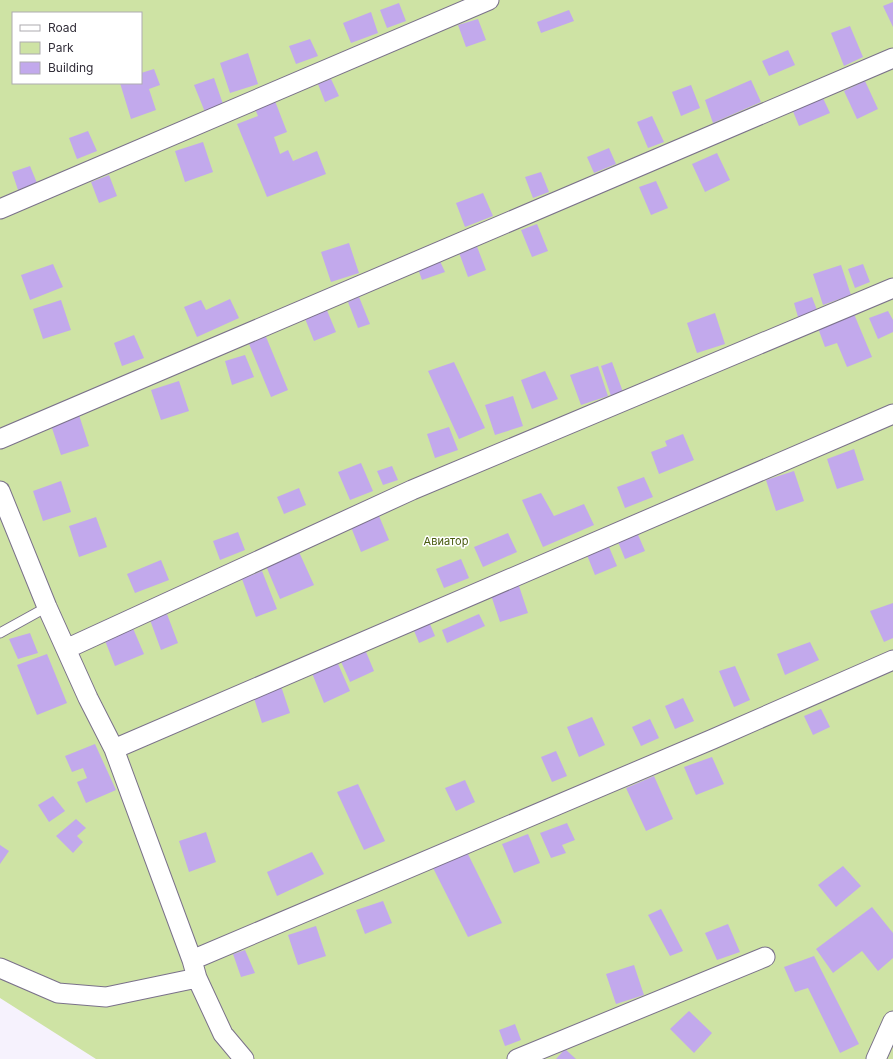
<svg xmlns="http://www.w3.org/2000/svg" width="893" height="1059" font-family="Inter,sans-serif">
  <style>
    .green { fill: #cee3a4; fill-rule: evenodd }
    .building { fill: #c2a9ec }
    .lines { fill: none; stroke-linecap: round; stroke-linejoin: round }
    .lane-casing { stroke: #7a718a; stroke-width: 11 }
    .street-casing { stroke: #7a718a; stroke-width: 21 }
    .lane { stroke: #fff; stroke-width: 9 }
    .street { stroke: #fff; stroke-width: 19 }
    .labels { text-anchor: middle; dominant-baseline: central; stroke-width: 3; stroke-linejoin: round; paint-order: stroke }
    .park-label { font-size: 11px; fill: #485b0e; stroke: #fff }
  </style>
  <rect width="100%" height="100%" fill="#f6f2fd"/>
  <path class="green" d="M 0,0 L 893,0 L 893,1059 L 96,1059 L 0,998 ZM 13,13 L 141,13 L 141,83 L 13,83 Z"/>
  <path class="building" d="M 893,2 L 893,27 L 883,6 Z
    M 399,3 L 406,21 L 387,28 L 380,10 Z
    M 569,10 L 574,21 L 541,33 L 537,22 Z
    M 371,12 L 378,33 L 351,43 L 343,23 Z
    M 478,19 L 486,40 L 466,47 L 458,25 Z
    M 850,26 L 863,57 L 844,66 L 831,33 Z
    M 310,39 L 318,56 L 296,64 L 289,46 Z
    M 788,50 L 795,65 L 769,76 L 762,61 Z
    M 248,53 L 258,84 L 230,93 L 220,63 Z
    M 154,69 L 160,85 L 149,89 L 156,110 L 131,119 L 120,83 L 141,83 L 141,73 Z
    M 214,78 L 223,104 L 205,112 L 194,85 Z
    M 331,79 L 339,96 L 325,102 L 318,84 Z
    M 751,80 L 761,102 L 713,123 L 705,100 Z
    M 865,81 L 878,109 L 857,119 L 844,91 Z
    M 691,85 L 700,108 L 681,116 L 672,92 Z
    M 822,96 L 830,113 L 799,126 L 792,109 Z
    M 275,101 L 287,132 L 274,137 L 280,154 L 288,150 L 293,161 L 317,151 L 326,174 L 267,197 L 237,124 L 258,116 L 255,109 Z
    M 652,116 L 664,142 L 648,148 L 637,122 Z
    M 88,131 L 97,151 L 77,159 L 69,138 Z
    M 203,142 L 213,172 L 185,182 L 175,151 Z
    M 609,148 L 616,164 L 594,173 L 587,157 Z
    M 717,153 L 730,180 L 705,192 L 692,164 Z
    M 30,166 L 37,183 L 18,190 L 12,172 Z
    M 541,172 L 549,192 L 533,198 L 525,177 Z
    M 109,175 L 117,196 L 99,203 L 91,182 Z
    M 656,181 L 668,208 L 651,215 L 639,187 Z
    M 483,193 L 493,216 L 465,227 L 456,203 Z
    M 537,224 L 548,251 L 532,257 L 521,230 Z
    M 349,243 L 359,273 L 331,282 L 321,252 Z
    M 476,244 L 486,270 L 468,277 L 458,250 Z
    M 439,259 L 445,272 L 422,280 L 417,266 Z
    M 53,264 L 63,287 L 30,300 L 21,275 Z
    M 863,264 L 870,282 L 855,288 L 848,269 Z
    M 841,265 L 851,295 L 823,305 L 813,274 Z
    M 359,297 L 370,324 L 358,328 L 348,302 Z
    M 812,297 L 817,310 L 798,317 L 794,303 Z
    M 230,299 L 239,318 L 197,337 L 184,307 L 201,300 L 206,310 Z
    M 61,300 L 71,330 L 43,339 L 33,309 Z
    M 326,308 L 336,332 L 314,341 L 304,316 Z
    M 888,311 L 893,320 L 893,332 L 878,339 L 869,318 Z
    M 715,313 L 725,344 L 697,353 L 687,323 Z
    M 854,314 L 872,357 L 847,367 L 837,343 L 825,347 L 818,328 Z
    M 264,332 L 288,390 L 271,397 L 247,339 Z
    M 134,335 L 144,358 L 122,366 L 114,343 Z
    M 245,355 L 254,377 L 232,385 L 225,361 Z
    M 454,362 L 485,428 L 459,439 L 428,371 Z
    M 612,362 L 623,392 L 611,396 L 601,366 Z
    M 598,366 L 608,396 L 581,405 L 570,375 Z
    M 545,371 L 558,399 L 532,409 L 521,380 Z
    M 179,381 L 189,411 L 161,420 L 151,390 Z
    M 513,396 L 523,426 L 495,435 L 485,405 Z
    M 79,415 L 89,446 L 61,455 L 51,425 Z
    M 449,427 L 458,450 L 435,458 L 427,434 Z
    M 683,434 L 694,460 L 659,474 L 651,452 L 667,446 L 665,441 Z
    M 854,449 L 864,480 L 837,489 L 827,459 Z
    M 361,463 L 373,491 L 350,500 L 338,472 Z
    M 392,466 L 398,480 L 383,485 L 377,471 Z
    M 794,471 L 804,501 L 776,511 L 766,480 Z
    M 644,477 L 653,497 L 625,508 L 617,487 Z
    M 61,481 L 71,512 L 43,521 L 33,491 Z
    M 299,488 L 306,505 L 284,514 L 277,497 Z
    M 541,493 L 554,516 L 584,504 L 594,525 L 543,547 L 522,500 Z
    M 379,516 L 389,540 L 361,552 L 351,527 Z
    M 96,517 L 107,547 L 79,557 L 69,526 Z
    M 636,530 L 645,551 L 625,559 L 616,537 Z
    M 238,532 L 245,550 L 220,560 L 213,541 Z
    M 508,533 L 517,552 L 483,567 L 474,547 Z
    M 609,547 L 617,566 L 595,575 L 587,555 Z
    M 299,552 L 314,585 L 280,599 L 266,566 Z
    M 461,559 L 469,578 L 444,588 L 436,569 Z
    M 161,560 L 169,580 L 135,593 L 127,574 Z
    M 262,571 L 277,609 L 256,617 L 242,579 Z
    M 518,583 L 528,613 L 500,622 L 490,592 Z
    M 893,603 L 893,638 L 884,642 L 870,611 Z
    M 167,614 L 178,643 L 161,650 L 150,620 Z
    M 479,614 L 485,626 L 447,643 L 442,630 Z
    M 427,617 L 435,636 L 419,643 L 411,623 Z
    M 132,626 L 144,654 L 115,666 L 104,638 Z
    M 30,633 L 38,653 L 18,659 L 9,639 Z
    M 810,642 L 819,660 L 785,675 L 777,654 Z
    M 364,647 L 374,671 L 350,682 L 339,657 Z
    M 47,654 L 67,703 L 37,715 L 17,665 Z
    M 335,657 L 350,691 L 324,703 L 310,668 Z
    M 735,666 L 750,700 L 734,707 L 719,671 Z
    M 280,683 L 290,713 L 262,723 L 252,692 Z
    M 683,698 L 694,721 L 675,729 L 665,706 Z
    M 821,709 L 830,727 L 813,735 L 804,716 Z
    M 592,717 L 605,745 L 579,757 L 567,727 Z
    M 650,719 L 659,738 L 641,746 L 632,727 Z
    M 95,744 L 116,790 L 86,803 L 77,782 L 87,778 L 83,768 L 72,772 L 65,756 Z
    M 556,751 L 567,776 L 552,782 L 541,757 Z
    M 712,757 L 724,784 L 696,795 L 684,767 Z
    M 654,776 L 673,819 L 646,831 L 626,788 Z
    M 465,780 L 475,802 L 456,811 L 445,788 Z
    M 358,784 L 385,841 L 364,850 L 337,792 Z
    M 53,796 L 65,811 L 49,822 L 38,805 Z
    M 76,819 L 86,828 L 77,836 L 83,842 L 73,853 L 56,836 Z
    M 567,823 L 575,840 L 562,845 L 566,853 L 551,858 L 540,833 Z
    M 206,832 L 216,862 L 189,872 L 179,841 Z
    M 528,834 L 540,863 L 514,873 L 502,844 Z
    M 0,845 L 9,851 L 0,864 Z
    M 464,846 L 502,923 L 468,937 L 429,860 Z
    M 312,852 L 324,874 L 277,896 L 267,872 Z
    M 843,866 L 861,886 L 836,907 L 818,885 Z
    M 383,901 L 392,923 L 365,934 L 356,910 Z
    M 872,907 L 893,933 L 893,958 L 878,971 L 862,951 L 833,973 L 816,949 Z
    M 661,909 L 683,951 L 670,956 L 648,915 Z
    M 728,924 L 740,952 L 717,960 L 705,933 Z
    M 316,926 L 326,956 L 298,965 L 288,935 Z
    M 245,950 L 255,973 L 241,977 L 233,954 Z
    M 814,956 L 859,1044 L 840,1053 L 808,988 L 795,992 L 784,967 Z
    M 634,965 L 644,995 L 616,1004 L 606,974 Z
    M 689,1011 L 712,1033 L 694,1053 L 670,1029 Z
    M 515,1024 L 521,1040 L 505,1046 L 499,1030 Z
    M 565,1049 L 576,1059 L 556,1059 Z"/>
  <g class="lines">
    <g class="lane-casing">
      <path id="lane" d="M 0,633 L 47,607"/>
    </g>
    <g class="street-casing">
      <path id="street" d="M 0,209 L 489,0
        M 0,439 L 893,58
        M 0,491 L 47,607 L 88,698 L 114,749 L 192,960 L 197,978
        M 66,649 L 412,490 L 893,288
        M 114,749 L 893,414
        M 192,960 L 713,739 L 893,660
        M 0,968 L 58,993 L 106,997 L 197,978 L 223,1034 L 244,1059
        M 517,1059 L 765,957
        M 876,1059 L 893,1021"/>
    </g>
    <use href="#lane" class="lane"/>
    <use href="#street" class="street"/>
  </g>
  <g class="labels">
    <g class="park-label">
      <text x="446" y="541">Авиатор</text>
    </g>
  </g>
  <rect x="12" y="12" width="130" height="72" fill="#ffffff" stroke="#adabb0"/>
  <rect x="20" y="25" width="20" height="6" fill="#ffffff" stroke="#adabb0"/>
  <text x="48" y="32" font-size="12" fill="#322e39">Road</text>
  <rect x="20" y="42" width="20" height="12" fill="#cee3a4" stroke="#adabb0"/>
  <text x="48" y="52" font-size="12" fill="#322e39">Park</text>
  <rect x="20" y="62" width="20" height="12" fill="#c2a9ec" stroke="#adabb0"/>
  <text x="48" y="72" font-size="12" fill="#322e39">Building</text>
</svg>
